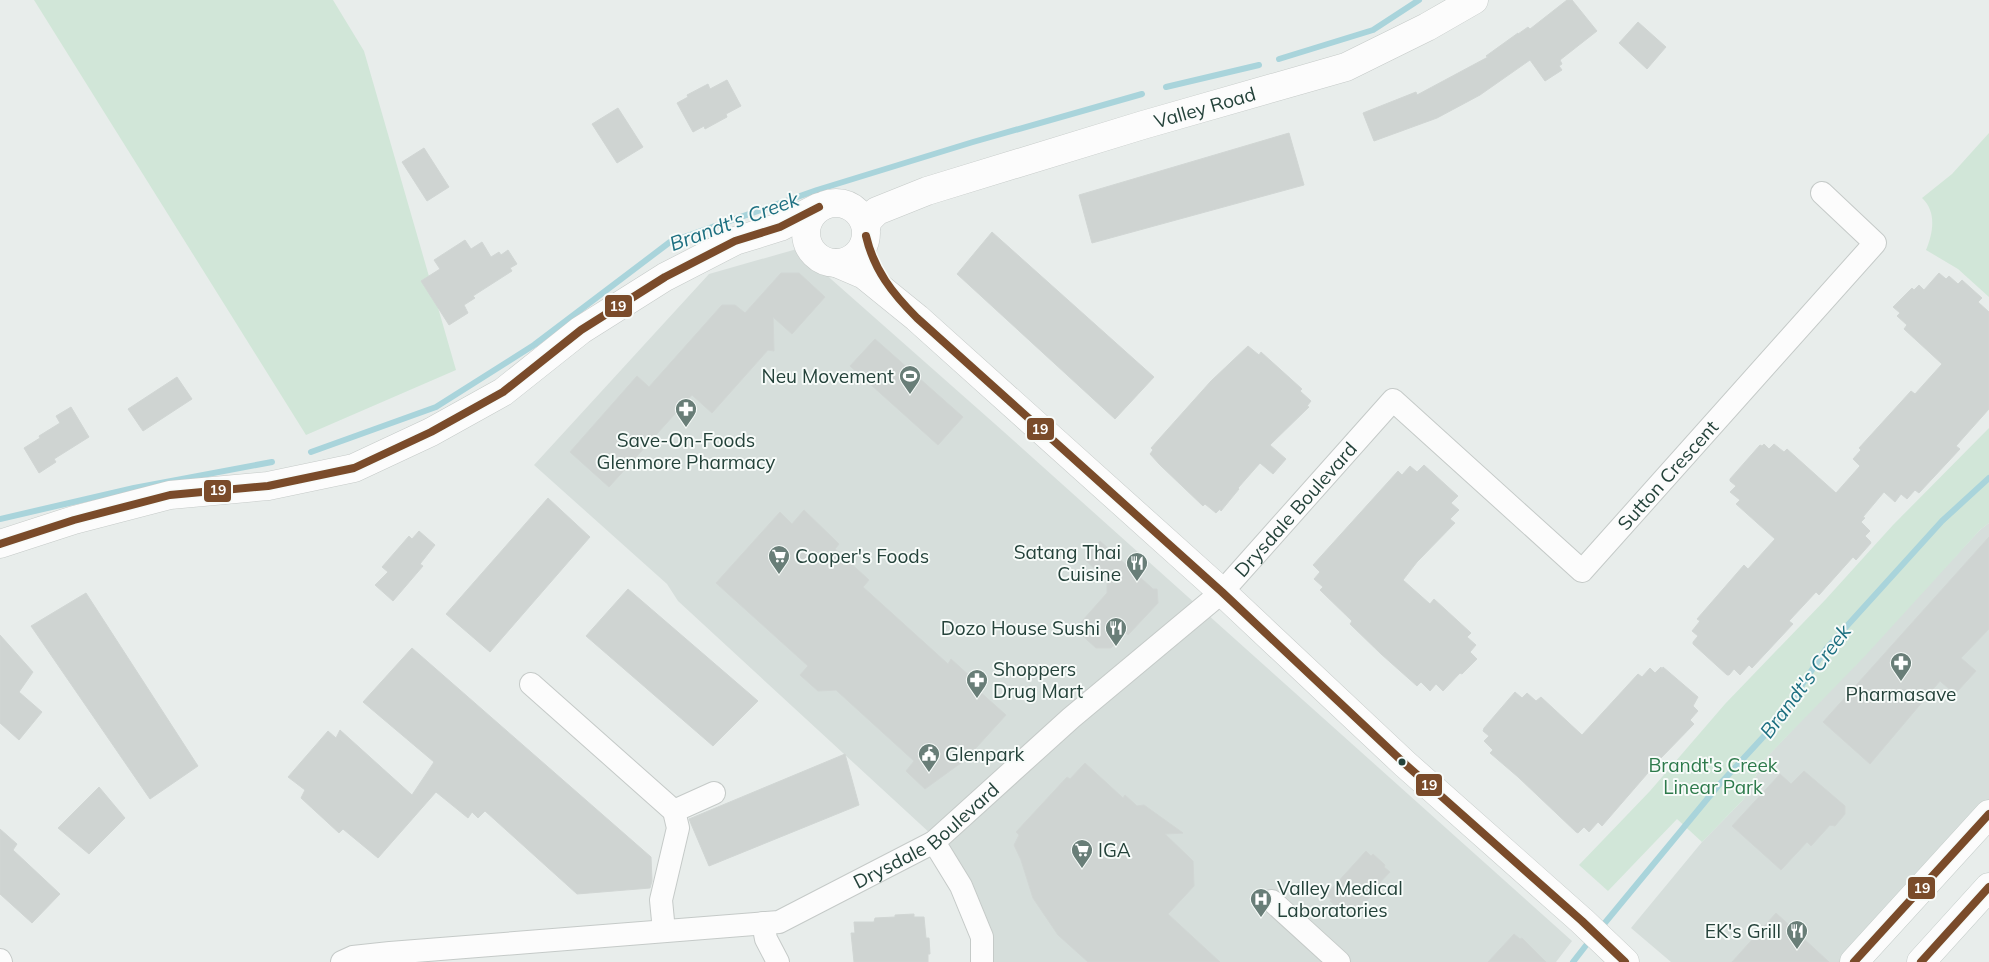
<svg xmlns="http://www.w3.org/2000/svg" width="1989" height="962" font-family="Mulish,sans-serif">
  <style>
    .built { fill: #d6dedb }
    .green { fill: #d1e6d8 }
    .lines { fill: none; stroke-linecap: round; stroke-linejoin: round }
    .stream { stroke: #a9d4db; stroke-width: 6 }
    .building { fill: #cfd4d2; stroke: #d1d6d4 }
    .minor-casing { stroke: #c5cac8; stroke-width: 24 }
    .tertiary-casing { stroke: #c5cac8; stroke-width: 29 }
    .secondary-casing { stroke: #c3cbc8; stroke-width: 29 }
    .minor { stroke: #fcfcfc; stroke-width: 22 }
    .tertiary { stroke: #fcfcfc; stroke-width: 28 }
    .secondary { stroke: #fcfcfc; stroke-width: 28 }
    .bus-1-casing { stroke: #f7fbf9; stroke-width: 11 }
    .bus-1 { stroke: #7a4b2a; stroke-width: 8 }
    .bus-dot { fill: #24423a; stroke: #f7fbf9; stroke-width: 2 }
    .labels { text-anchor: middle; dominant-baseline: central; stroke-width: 4; stroke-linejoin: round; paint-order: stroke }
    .street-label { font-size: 19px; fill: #24423a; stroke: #f7fbf9 }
    .poi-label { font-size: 19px; fill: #24423a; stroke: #f7fbf9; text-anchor: start }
    .park-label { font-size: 19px; fill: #2d7a4b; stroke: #f7fbf9 }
    .water-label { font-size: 20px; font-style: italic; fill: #1c6f80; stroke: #f7fbf9 }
    .line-badge { stroke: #f7fbf9; stroke-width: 2 }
    .badge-label { font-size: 14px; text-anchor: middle; font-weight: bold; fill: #fff }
  </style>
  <rect width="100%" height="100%" fill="#e8edeb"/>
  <path class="built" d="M 797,249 L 995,424 L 1572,941 L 1556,962 L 990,962 L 932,835 L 678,601 L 667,584 L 534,465 L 709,274 Z
    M 1989,523 L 1989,807 L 1848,962 L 1671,962 L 1631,928 L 1702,842 L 1743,800 L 1765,759 L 1980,530 Z"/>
  <path class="green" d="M 34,0 L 333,0 L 364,51 L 456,370 L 306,435 Z
    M 1989,133 L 1989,297 L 1958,269 L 1926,250 C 1933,233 1937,212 1922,198 L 1952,174 Z
    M 1989,428 L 1989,523 L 1980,530 L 1865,656 L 1765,759 L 1743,800 L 1702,842 L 1677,819 L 1608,891 L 1579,865 L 1650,791 L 1725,704 L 1826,599 L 1893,525 Z"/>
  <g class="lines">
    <path class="stream" d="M 1279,59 L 1373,30 L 1419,0
      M 1166,87 L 1259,65
      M 311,452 L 436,407 L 534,345 L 670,242 L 817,190 L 973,142 L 1142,94
      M 0,519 L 134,488 L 272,462
      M 1599,930 L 1718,786 L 1777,722 L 1826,649 L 1942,521 L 1989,478
      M 1573,962 L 1591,939"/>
  </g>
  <path class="building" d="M 1567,0 L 1572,0 L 1597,31 L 1560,60 L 1562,64 L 1559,66 L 1562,70 L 1545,81 L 1530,60 L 1480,95 L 1437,118 L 1374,141 L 1363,113 L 1416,92 L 1417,95 L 1488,57 L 1486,56 L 1518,33 L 1518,34 L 1528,27 L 1530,29 Z
    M 1638,22 L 1666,47 L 1647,69 L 1619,43 Z
    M 727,80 L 741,106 L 726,114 L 727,117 L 705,129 L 704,126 L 693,132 L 677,103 L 688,97 L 687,95 L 708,84 L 710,89 Z
    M 618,108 L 643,147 L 617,163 L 592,124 Z
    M 1289,133 L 1304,185 L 1092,243 L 1079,195 Z
    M 424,148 L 449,187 L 427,201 L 402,162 Z
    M 992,232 L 1154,377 L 1115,419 L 957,274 Z
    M 465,240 L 471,249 L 482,242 L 491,257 L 499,252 L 501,255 L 508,250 L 517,264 L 510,268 L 512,271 L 473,296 L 475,298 L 464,305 L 468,313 L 449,325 L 421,281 L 440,269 L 434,260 Z
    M 781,273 L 799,273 L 825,297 L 792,334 L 773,317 L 774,351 L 768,350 L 712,413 L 692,395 L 609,487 L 570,452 L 637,376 L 649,387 L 722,305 L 735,305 L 745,313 Z
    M 1939,273 L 1946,279 L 1949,276 L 1958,284 L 1962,280 L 1982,298 L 1978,302 L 1989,312 L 1989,409 L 1956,446 L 1960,449 L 1919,493 L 1915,490 L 1907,499 L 1901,494 L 1895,502 L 1884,492 L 1863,517 L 1865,518 L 1861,522 L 1870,531 L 1865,536 L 1870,541 L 1871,543 L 1856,560 L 1853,557 L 1819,595 L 1816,592 L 1789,621 L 1793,624 L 1752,668 L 1749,665 L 1740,675 L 1734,669 L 1729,675 L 1727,675 L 1693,644 L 1693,642 L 1698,636 L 1692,631 L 1700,621 L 1697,619 L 1744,565 L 1748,569 L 1775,539 L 1736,504 L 1740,500 L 1730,492 L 1736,486 L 1730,481 L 1730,479 L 1760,445 L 1762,446 L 1764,444 L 1769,449 L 1774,444 L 1784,452 L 1787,449 L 1836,493 L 1860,466 L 1853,459 L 1861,450 L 1859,448 L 1911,391 L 1915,394 L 1942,364 L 1904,329 L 1907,325 L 1897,316 L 1900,313 L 1893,307 L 1912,288 L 1914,290 L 1919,285 L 1924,290 Z
    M 875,339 L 963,417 L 938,445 L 850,366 Z
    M 1248,346 L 1259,355 L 1261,352 L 1302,389 L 1300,391 L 1311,401 L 1307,406 L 1309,407 L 1270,445 L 1286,459 L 1273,474 L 1260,463 L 1238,488 L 1239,489 L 1221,511 L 1220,509 L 1216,513 L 1205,504 L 1203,506 L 1160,465 L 1150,454 L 1153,450 L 1151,448 L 1211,381 Z
    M 177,377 L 192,399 L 143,431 L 128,409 Z
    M 71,407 L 89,437 L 54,459 L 56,462 L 39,473 L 24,448 L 40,438 L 39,436 L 60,423 L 56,416 Z
    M 1424,465 L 1458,496 L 1451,503 L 1459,510 L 1450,519 L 1455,523 L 1417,562 L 1403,580 L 1430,604 L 1434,599 L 1471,633 L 1467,637 L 1476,645 L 1470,652 L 1477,659 L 1462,674 L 1460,673 L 1443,691 L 1436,684 L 1430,691 L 1421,682 L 1417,686 L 1381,654 L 1350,624 L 1352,621 L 1320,590 L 1323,587 L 1314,579 L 1320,572 L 1313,565 L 1398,471 L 1402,475 L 1410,466 L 1417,472 Z
    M 548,498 L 590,537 L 490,652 L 446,614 Z
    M 804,510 L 839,544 L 835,549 L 869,580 L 863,587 L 948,664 L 951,659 L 972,678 L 969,682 L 1006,715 L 965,760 L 925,789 L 906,771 L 914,761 L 836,690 L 818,691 L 800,675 L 808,666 L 716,583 L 780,512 L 792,524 Z
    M 419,531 L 435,545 L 420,564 L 423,566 L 393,601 L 375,585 L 388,572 L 382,567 L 409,536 L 412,539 Z
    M 1989,537 L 1989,629 L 1961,658 L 1976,671 L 1955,694 L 1940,681 L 1870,764 L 1823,722 Z
    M 1100,541 L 1153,589 L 1157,589 L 1158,603 L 1128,635 L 1125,632 L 1111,648 L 1096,648 L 1075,629 L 1107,593 L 1107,580 L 1084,559 Z
    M 628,589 L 758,701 L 713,746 L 586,636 Z
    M 86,593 L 198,766 L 150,799 L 31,626 Z
    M 0,635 L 33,672 L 19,692 L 42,712 L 19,740 L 0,723 Z
    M 412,648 L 651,857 L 652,881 L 650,888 L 577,894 L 485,811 L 478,818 L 472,812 L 468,818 L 436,792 L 378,858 L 343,829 L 339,833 L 301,798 L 305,790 L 288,777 L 328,731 L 336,738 L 340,730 L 412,795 L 434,762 L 363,702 Z
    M 1661,667 L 1662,669 L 1663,667 L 1698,697 L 1693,706 L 1698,711 L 1690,720 L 1694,724 L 1660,759 L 1602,826 L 1598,822 L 1589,832 L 1584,827 L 1578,833 L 1576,832 L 1518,777 L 1490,753 L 1493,750 L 1484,741 L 1489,736 L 1483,731 L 1484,728 L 1515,692 L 1522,698 L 1527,693 L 1536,701 L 1541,697 L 1582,735 L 1638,674 L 1642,677 L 1650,668 L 1655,673 Z
    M 845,754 L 859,805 L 709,866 L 689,819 Z
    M 1085,763 L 1123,798 L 1125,795 L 1137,806 L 1144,805 L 1183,833 L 1165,834 L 1193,861 L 1194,886 L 1168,914 L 1220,962 L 1088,962 L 1058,935 L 1033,898 L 1021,860 L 1014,845 L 1019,835 L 1016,832 L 1067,777 L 1070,779 Z
    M 1804,771 L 1845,806 L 1845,814 L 1835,826 L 1830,825 L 1811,846 L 1807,842 L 1781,870 L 1732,826 L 1780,774 L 1791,784 Z
    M 99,787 L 125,818 L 89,854 L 58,828 Z
    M 0,829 L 17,844 L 13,850 L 60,894 L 32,923 L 0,894 Z
    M 1366,851 L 1371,856 L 1373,854 L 1385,865 L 1384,867 L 1390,872 L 1370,893 L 1372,895 L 1356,912 L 1355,911 L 1349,917 L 1330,901 L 1332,900 L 1326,895 Z
    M 1776,913 L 1829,962 L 1732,962 Z
    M 914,914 L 914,917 L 924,917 L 926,938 L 929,938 L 930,954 L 928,954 L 928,962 L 854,962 L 851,933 L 855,933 L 854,922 L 874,922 L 875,918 L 895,917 L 895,915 Z
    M 1514,934 L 1520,939 L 1522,938 L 1546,962 L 1488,962 Z"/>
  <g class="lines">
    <g class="minor-casing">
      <g id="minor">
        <path d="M 531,684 L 674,811 L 678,828 L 661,900 L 664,931"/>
        <path d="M 674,811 L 714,793"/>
        <path d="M 934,842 L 961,886 L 982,937 L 982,962"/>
        <path d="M 1272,901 L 1339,962"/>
        <path d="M 763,923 L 766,939 L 778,962"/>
        <path d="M 0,960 L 1,962"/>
        <path id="s1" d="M 342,962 L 353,957 L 390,953 L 779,922 L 934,842 L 1071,718 L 1222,592 L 1393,400 L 1582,571 L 1875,243 L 1822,193"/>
      </g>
    </g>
    <g class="tertiary-casing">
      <g id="tertiary">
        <circle cx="836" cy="233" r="30"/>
        <path id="s2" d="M 866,228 L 868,220 L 877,211 L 927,191 L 1143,125 L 1346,67 L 1427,27 L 1474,0"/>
        <path d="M 836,263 L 864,275 L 917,318 L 1222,592 L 1405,764 L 1582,921 L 1625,962"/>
        <path d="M 0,544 L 74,520 L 170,495 L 268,486 L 354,468 L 431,432 L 503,392 L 581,330 L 665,277 L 735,241 L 780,227 L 819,207"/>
      </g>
    </g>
    <g class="secondary-casing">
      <path id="secondary" d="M 1854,962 L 1989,814
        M 1921,962 L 1989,887"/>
    </g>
    <use href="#minor" class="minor"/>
    <use href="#tertiary" class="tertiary"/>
    <use href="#secondary" class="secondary"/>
    <g class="bus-1-casing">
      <path id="bus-1" d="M 866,236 C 874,270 892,293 917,318 L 1222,592 L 1405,764 L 1582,921 L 1625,962
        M 0,544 L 74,520 L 170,495 L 268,486 L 354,468 L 431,432 L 503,392 L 581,330 L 665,277 L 735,241 L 780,227 L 819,207
        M 1854,962 L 1989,814
        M 1921,962 L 1989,887"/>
    </g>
    <use href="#bus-1" class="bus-1"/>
  </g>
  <defs>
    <g id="stadium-pin" transform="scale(1.125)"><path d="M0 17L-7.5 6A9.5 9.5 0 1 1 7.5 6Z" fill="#697e78" stroke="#f7fbf9"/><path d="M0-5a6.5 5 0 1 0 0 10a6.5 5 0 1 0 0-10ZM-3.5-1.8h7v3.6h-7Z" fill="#fff"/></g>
    <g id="pharmacy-pin" transform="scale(1.125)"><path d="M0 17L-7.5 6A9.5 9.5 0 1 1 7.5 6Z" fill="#697e78" stroke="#f7fbf9"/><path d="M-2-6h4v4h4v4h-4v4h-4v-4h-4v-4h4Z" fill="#fff"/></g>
    <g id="supermarket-pin" transform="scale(1.125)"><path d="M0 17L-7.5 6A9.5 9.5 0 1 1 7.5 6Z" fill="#697e78" stroke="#f7fbf9"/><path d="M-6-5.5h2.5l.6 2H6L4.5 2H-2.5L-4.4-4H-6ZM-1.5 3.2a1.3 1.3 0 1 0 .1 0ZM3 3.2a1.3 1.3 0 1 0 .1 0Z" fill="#fff"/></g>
    <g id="restaurant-pin" transform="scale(1.125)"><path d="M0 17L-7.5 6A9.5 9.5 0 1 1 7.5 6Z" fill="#697e78" stroke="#f7fbf9"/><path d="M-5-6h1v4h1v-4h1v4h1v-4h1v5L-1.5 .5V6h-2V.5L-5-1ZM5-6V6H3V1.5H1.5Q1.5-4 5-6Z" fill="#fff"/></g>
    <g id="civic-pin" transform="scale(1.125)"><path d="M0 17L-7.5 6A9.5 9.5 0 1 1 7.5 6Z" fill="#697e78" stroke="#f7fbf9"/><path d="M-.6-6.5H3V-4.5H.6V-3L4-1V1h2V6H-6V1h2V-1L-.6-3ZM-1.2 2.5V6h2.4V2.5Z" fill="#fff"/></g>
    <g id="hospital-pin" transform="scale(1.125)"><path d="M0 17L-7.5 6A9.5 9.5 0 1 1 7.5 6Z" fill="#697e78" stroke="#f7fbf9"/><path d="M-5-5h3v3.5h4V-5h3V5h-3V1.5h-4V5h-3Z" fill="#fff"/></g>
  </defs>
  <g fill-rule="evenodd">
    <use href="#stadium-pin" x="910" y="376"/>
    <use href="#pharmacy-pin" x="686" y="409"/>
    <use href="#supermarket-pin" x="779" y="556"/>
    <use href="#restaurant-pin" x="1137" y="563"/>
    <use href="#restaurant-pin" x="1116" y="628"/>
    <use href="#pharmacy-pin" x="1901" y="663"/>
    <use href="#pharmacy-pin" x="977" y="680"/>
    <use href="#civic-pin" x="929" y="754"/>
    <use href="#supermarket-pin" x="1082" y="850"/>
    <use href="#hospital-pin" x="1261" y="899"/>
    <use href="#restaurant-pin" x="1797" y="931"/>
  </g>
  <circle class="bus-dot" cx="1402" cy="762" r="4.5"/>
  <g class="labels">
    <g class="street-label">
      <text stroke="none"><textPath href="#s2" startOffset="365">Valley Road</textPath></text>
      <text stroke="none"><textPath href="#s1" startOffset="1636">Sutton Crescent</textPath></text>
      <text stroke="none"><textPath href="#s1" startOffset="1106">Drysdale Boulevard</textPath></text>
      <text stroke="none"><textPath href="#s1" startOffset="611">Drysdale Boulevard</textPath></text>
    </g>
    <g class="poi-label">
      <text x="894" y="376" text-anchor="end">Neu Movement</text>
      <text x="686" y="440" text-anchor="middle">Save-On-Foods<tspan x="686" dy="22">Glenmore Pharmacy</tspan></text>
      <text x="1121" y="552" text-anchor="end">Satang Thai<tspan x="1121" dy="22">Cuisine</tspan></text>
      <text x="795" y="556">Cooper's Foods</text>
      <text x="1100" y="628" text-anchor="end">Dozo House Sushi</text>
      <text x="993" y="669">Shoppers<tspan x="993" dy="22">Drug Mart</tspan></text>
      <text x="1901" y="694" text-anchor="middle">Pharmasave</text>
      <text x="945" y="754">Glenpark</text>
      <text x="1098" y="850">IGA</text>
      <text x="1277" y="888">Valley Medical<tspan x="1277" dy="22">Laboratories</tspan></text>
      <text x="1781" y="931" text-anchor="end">EK's Grill</text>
    </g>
    <g class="park-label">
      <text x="1713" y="765">Brandt's Creek<tspan x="1713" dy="22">Linear Park</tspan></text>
    </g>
    <g class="water-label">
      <text transform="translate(734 221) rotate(-20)">Brandt's Creek</text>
      <text transform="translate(1805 681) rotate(-53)">Brandt's Creek</text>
    </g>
  </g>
  <g class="line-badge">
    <rect x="604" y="294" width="29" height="24" rx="5" fill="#7a4b2a"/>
    <rect x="1026" y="417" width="29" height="24" rx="5" fill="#7a4b2a"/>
    <rect x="203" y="479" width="29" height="24" rx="5" fill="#7a4b2a"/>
    <rect x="1415" y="773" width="28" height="24" rx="5" fill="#7a4b2a"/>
    <rect x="1907" y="876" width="29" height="24" rx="5" fill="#7a4b2a"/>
  </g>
  <g class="badge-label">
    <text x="618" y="311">19</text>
    <text x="1040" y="434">19</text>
    <text x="218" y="495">19</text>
    <text x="1429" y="790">19</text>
    <text x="1922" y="893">19</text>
  </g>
</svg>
